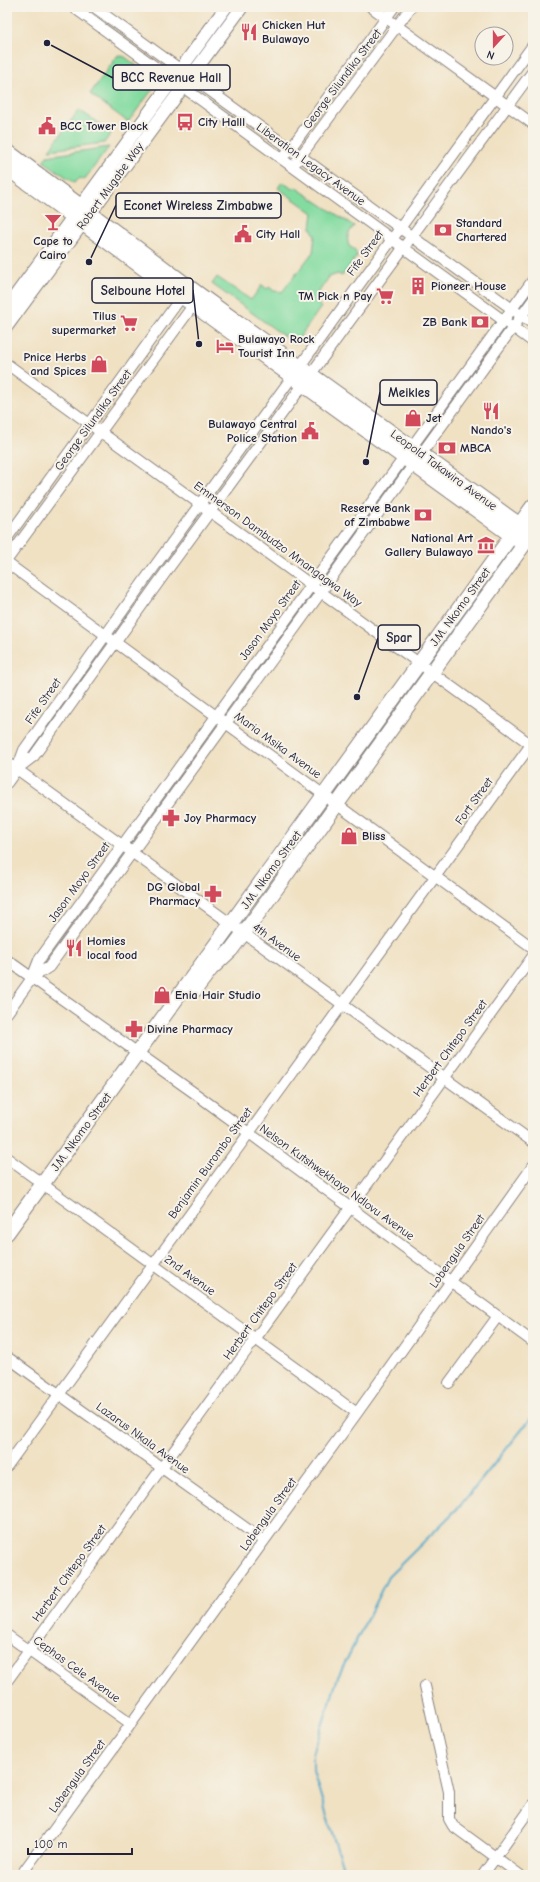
<svg xmlns="http://www.w3.org/2000/svg" width="540" height="1882" font-family="'Comic Neue',sans-serif">
  <style>
    .green { fill: #83dba0; stroke: #527e6e }
    .lines { fill: none; stroke-linecap: round; stroke-linejoin: round }
    .stream { stroke: #4ca8ca; stroke-width: 2 }
    .minor-casing { stroke: #89827f; stroke-width: 12 }
    .major-casing { stroke: #89827f; stroke-width: 14 }
    .highway-casing { stroke: #89827f; stroke-width: 16 }
    .minor { stroke: #fff; stroke-width: 10 }
    .major { stroke: #fff; stroke-width: 12 }
    .highway { stroke: #fff; stroke-width: 14 }
    .labels { text-anchor: middle; dominant-baseline: central; stroke-width: 4; stroke-linejoin: round; paint-order: stroke }
    .poi-label { font-size: 12px; font-weight: bold; fill: #22223b; stroke: #f7f3e8; text-anchor: start }
    .street-label { font-size: 12px; fill: #22223b; stroke: #f7f3e8 }
    .leader { fill: none; stroke: #22223b; stroke-width: 1.5 }
    .callout-dot { fill: #22223b; stroke: #f7f3e8; stroke-width: 1.5 }
    .callout { fill: #f7f3e8; stroke: #22223b; stroke-width: 1.5 }
    .callout-label { font-size: 13px; text-anchor: middle; font-weight: bold; fill: #22223b }
  </style>
  <rect width="100%" height="100%" fill="#f7f3e8"/>
  <filter id="ink" filterUnits="userSpaceOnUse"><feTurbulence type="fractalNoise" baseFrequency=".025" numOctaves="2"/><feDisplacementMap in="SourceGraphic" scale="8" xChannelSelector="R" yChannelSelector="G"/><feConvolveMatrix kernelMatrix="1 2 1 2 8 2 1 2 1" color-interpolation-filters="sRGB"/></filter>
  <filter id="wash" filterUnits="userSpaceOnUse"><feTurbulence type="fractalNoise" baseFrequency=".012" numOctaves="4" result="noise"/><feDisplacementMap in="SourceGraphic" scale="16" xChannelSelector="R" yChannelSelector="G"/><feGaussianBlur stdDeviation="0.9" result="paint"/><feColorMatrix in="noise" values="0 0 0 0 0 0 0 0 0 0 0 0 0 0 0 0 0 1.4 0 .05"/><feComposite in="paint" operator="in"/></filter>
  <g filter="url(#wash)">
    <rect width="100%" height="100%" fill="#f0e1c3"/>
    <path class="green" d="M 118,55 L 125,57 L 153,78 L 155,86 L 128,122 L 90,94 Z
      M 79,110 L 112,132 L 104,143 L 49,150 Z
      M 109,147 L 84,180 L 80,178 L 75,183 L 43,161 L 47,156 Z
      M 282,182 L 293,189 L 295,187 L 354,226 C 348,233 346,238 349,246 L 355,250 L 357,256 L 342,276 L 338,274 L 329,277 L 316,296 L 317,303 L 321,307 L 295,344 L 212,284 L 217,277 L 251,300 L 262,285 L 267,289 L 269,287 L 274,291 L 282,292 L 313,252 L 315,235 L 311,228 L 313,213 L 278,188 Z"/>
    <g class="lines">
      <path class="stream" d="M 345,1875 L 313,1771 L 313,1754 L 338,1677 L 388,1577 L 461,1505 L 533,1416"/>
    </g>
  </g>
  <g filter="url(#ink)">
    <g class="lines">
      <g class="minor-casing">
        <path id="minor" d="M 73,7 L 533,342
          M 94,7 L 533,324
          M 371,7 L 533,124
          M 287,153 L 394,7
          M 297,161 L 411,7
          M 7,364 L 533,746
          M 7,538 L 185,292
          M 7,560 L 197,300
          M 7,563 L 533,948
          M 7,762 L 533,1142
          M 17,769 L 24,750 L 144,581 L 533,45
          M 7,783 L 17,769 L 34,756 L 168,569 L 533,71
          M 7,960 L 200,1097 L 533,1342
          M 32,978 L 49,967 L 533,300
          M 7,1013 L 32,978 L 39,960 L 533,280
          M 7,1158 L 357,1413
          M 7,1357 L 264,1541
          M 449,1383 L 498,1316
          M 7,1466 L 533,742
          M 7,1635 L 131,1724
          M 7,1681 L 533,956
          M 425,1686 L 449,1792 L 449,1819 L 453,1826 L 520,1875
          M 21,1875 L 357,1413 L 533,1166
          M 483,1875 L 533,1805"/>
      </g>
      <g class="major-casing">
        <path id="major" d="M 7,307 L 226,7
          M 7,326 L 242,7"/>
      </g>
      <g class="highway-casing">
        <path id="highway" d="M 7,151 L 200,295 L 527,530
          M 7,168 L 181,296 L 519,541
          M 195,990 L 211,969 L 231,950 L 258,914 L 533,532
          M 7,1233 L 533,506"/>
      </g>
      <use href="#minor" class="minor"/>
      <use href="#major" class="major"/>
      <use href="#highway" class="highway"/>
    </g>
  </g>
  <defs>
    <g id="restaurant-bare" transform="scale(1.38)"><path d="M-5-6h1v4h1v-4h1v4h1v-4h1v5L-1.5 .5V6h-2V.5L-5-1ZM5-6V6H3V1.5H1.5Q1.5-4 5-6Z" fill="#d1495b" stroke="#f7f3e8" stroke-width="2.5" paint-order="stroke"/></g>
    <g id="bus-bare" transform="scale(1.38)"><path d="M-5-6H5V4H4V6H2V4H-2V6H-4V4H-5ZM-3.5-4V0h7V-4ZM-3.5 1.2v1.5H-2V1.2ZM2 1.2v1.5H3.5V1.2Z" fill="#d1495b" stroke="#f7f3e8" stroke-width="2.5" paint-order="stroke"/></g>
    <g id="civic-bare" transform="scale(1.38)"><path d="M-.6-6.5H3V-4.5H.6V-3L4-1V1h2V6H-6V1h2V-1L-.6-3ZM-1.2 2.5V6h2.4V2.5Z" fill="#d1495b" stroke="#f7f3e8" stroke-width="2.5" paint-order="stroke"/></g>
    <g id="bar-bare" transform="scale(1.38)"><path d="M-6-5H6L.8 .8V4.5H3.5V6h-7V4.5H-.8V.8Z" fill="#d1495b" stroke="#f7f3e8" stroke-width="2.5" paint-order="stroke"/></g>
    <g id="bank-bare" transform="scale(1.38)"><path d="M-6-4H6V4H-6ZM0-2.3a2.3 2.3 0 1 0 0 4.6a2.3 2.3 0 1 0 0-4.6Z" fill="#d1495b" stroke="#f7f3e8" stroke-width="2.5" paint-order="stroke"/></g>
    <g id="building-bare" transform="scale(1.38)"><path d="M-4-6H4V6H1V3H-1V6H-4ZM-2.5-4.3h1.7v1.8h-1.7ZM.8-4.3h1.7v1.8H.8ZM-2.5-1h1.7V.8h-1.7ZM.8-1h1.7V.8H.8Z" fill="#d1495b" stroke="#f7f3e8" stroke-width="2.5" paint-order="stroke"/></g>
    <g id="supermarket-bare" transform="scale(1.38)"><path d="M-6-5.5h2.5l.6 2H6L4.5 2H-2.5L-4.4-4H-6ZM-1.5 3.2a1.3 1.3 0 1 0 .1 0ZM3 3.2a1.3 1.3 0 1 0 .1 0Z" fill="#d1495b" stroke="#f7f3e8" stroke-width="2.5" paint-order="stroke"/></g>
    <g id="hotel-bare" transform="scale(1.38)"><path d="M-6-4.5h1.5V1H6V5H4.5V3h-9V5H-6ZM-4 0a1.8 1.8 0 1 1 3.6 0ZM.5 0V-2.5h3Q6-2.5 6 0Z" fill="#d1495b" stroke="#f7f3e8" stroke-width="2.5" paint-order="stroke"/></g>
    <g id="shop-bare" transform="scale(1.38)"><path d="M-5-2.5h2.3a2.7 3.5 0 0 1 5.4 0H5L5.5 6h-11ZM-1.5-2.5h3a1.5 2.3 0 0 0-3 0Z" fill="#d1495b" stroke="#f7f3e8" stroke-width="2.5" paint-order="stroke"/></g>
    <g id="museum-bare" transform="scale(1.38)"><path d="M0-6L6-3V-2H-6V-3ZM-5-1h2V3h-2ZM-1-1h2V3h-2ZM3-1h2V3H3ZM-6 4H6V6H-6Z" fill="#d1495b" stroke="#f7f3e8" stroke-width="2.5" paint-order="stroke"/></g>
    <g id="pharmacy-bare" transform="scale(1.38)"><path d="M-2-6h4v4h4v4h-4v4h-4v-4h-4v-4h4Z" fill="#d1495b" stroke="#f7f3e8" stroke-width="2.5" paint-order="stroke"/></g>
  </defs>
  <g fill-rule="evenodd">
    <use href="#restaurant-bare" x="249" y="32"/>
    <use href="#bus-bare" x="185" y="122"/>
    <use href="#civic-bare" x="47" y="126"/>
    <use href="#bar-bare" x="53" y="222"/>
    <use href="#bank-bare" x="443" y="230"/>
    <use href="#civic-bare" x="243" y="234"/>
    <use href="#building-bare" x="418" y="286"/>
    <use href="#supermarket-bare" x="385" y="296"/>
    <use href="#bank-bare" x="480" y="322"/>
    <use href="#supermarket-bare" x="129" y="323"/>
    <use href="#hotel-bare" x="225" y="346"/>
    <use href="#shop-bare" x="99" y="364"/>
    <use href="#restaurant-bare" x="491" y="411"/>
    <use href="#shop-bare" x="413" y="418"/>
    <use href="#civic-bare" x="310" y="431"/>
    <use href="#bank-bare" x="447" y="448"/>
    <use href="#bank-bare" x="423" y="515"/>
    <use href="#museum-bare" x="486" y="545"/>
    <use href="#pharmacy-bare" x="171" y="818"/>
    <use href="#shop-bare" x="349" y="836"/>
    <use href="#pharmacy-bare" x="213" y="894"/>
    <use href="#restaurant-bare" x="74" y="948"/>
    <use href="#shop-bare" x="162" y="995"/>
    <use href="#pharmacy-bare" x="134" y="1029"/>
  </g>
  <g class="labels">
    <g class="poi-label">
      <text x="262" y="25">Chicken Hut<tspan x="262" dy="14">Bulawayo</tspan></text>
      <text x="198" y="122">City Halll</text>
      <text x="60" y="126">BCC Tower Block</text>
      <text x="456" y="223">Standard<tspan x="456" dy="14">Chartered</tspan></text>
      <text x="256" y="234">City Hall</text>
      <text x="53" y="241" text-anchor="middle">Cape to<tspan x="53" dy="14">Cairo</tspan></text>
      <text x="431" y="286">Pioneer House</text>
      <text x="372" y="296" text-anchor="end">TM Pick n Pay</text>
      <text x="116" y="316" text-anchor="end">Tilus<tspan x="116" dy="14">supermarket</tspan></text>
      <text x="467" y="322" text-anchor="end">ZB Bank</text>
      <text x="238" y="339">Bulawayo Rock<tspan x="238" dy="14">Tourist Inn</tspan></text>
      <text x="86" y="357" text-anchor="end">Pnice Herbs<tspan x="86" dy="14">and Spices</tspan></text>
      <text x="426" y="418">Jet</text>
      <text x="297" y="424" text-anchor="end">Bulawayo Central<tspan x="297" dy="14">Police Station</tspan></text>
      <text x="491" y="430" text-anchor="middle">Nando's</text>
      <text x="460" y="448">MBCA</text>
      <text x="410" y="508" text-anchor="end">Reserve Bank<tspan x="410" dy="14">of Zimbabwe</tspan></text>
      <text x="473" y="538" text-anchor="end">National Art<tspan x="473" dy="14">Gallery Bulawayo</tspan></text>
      <text x="184" y="818">Joy Pharmacy</text>
      <text x="362" y="836">Bliss</text>
      <text x="200" y="887" text-anchor="end">DG Global<tspan x="200" dy="14">Pharmacy</tspan></text>
      <text x="87" y="941">Homies<tspan x="87" dy="14">local food</tspan></text>
      <text x="175" y="995">Enia Hair Studio</text>
      <text x="147" y="1029">Divine Pharmacy</text>
    </g>
    <g class="street-label">
      <text transform="translate(342 79) rotate(-53)">George Silundika Street</text>
      <text transform="translate(311 164) rotate(36)">Liberation Legacy Avenue</text>
      <text transform="translate(110 186) rotate(-54)">Robert Mugabe Way</text>
      <text transform="translate(365 253) rotate(-54)">Fife Street</text>
      <text transform="translate(93 420) rotate(-54)">George Silundika Street</text>
      <text transform="translate(444 470) rotate(36)">Leopold Takawira Avenue</text>
      <text transform="translate(278 544) rotate(36)">Emmerson Dambudzo Mnangagwa Way</text>
      <text transform="translate(460 607) rotate(-54)">J.M. Nkomo Street</text>
      <text transform="translate(270 620) rotate(-54)">Jason Moyo Street</text>
      <text transform="translate(43 701) rotate(-55)">Fife Street</text>
      <text transform="translate(278 745) rotate(36)">Maria Msika Avenue</text>
      <text transform="translate(474 801) rotate(-54)">Fort Street</text>
      <text transform="translate(271 870) rotate(-54)">J.M. Nkomo Street</text>
      <text transform="translate(79 882) rotate(-54)">Jason Moyo Street</text>
      <text transform="translate(277 942) rotate(36)">4th Avenue</text>
      <text transform="translate(450 1048) rotate(-54)">Herbert Chitepo Street</text>
      <text transform="translate(81 1132) rotate(-54)">J.M. Nkomo Street</text>
      <text transform="translate(210 1163) rotate(-54)">Benjamin Burombo Street</text>
      <text transform="translate(337 1182) rotate(36)">Nelson Kutshwekhaya Ndlovu Avenue</text>
      <text transform="translate(457 1251) rotate(-55)">Lobengula Street</text>
      <text transform="translate(190 1275) rotate(36)">2nd Avenue</text>
      <text transform="translate(260 1311) rotate(-54)">Herbert Chitepo Street</text>
      <text transform="translate(143 1438) rotate(36)">Lazarus Nkala Avenue</text>
      <text transform="translate(268 1514) rotate(-54)">Lobengula Street</text>
      <text transform="translate(69 1573) rotate(-54)">Herbert Chitepo Street</text>
      <text transform="translate(77 1669) rotate(36)">Cephas Cele Avenue</text>
      <text transform="translate(77 1776) rotate(-54)">Lobengula Street</text>
    </g>
  </g>
  <path class="leader" d="M47 43L113 78M89 262L116 205M199 344L193 290M366 462L380 392M357 697L378 638"/>
  <g class="callout-dot">
    <circle cx="47" cy="43" r="4"/>
    <circle cx="89" cy="262" r="4"/>
    <circle cx="199" cy="344" r="4"/>
    <circle cx="366" cy="462" r="4"/>
    <circle cx="357" cy="697" r="4"/>
  </g>
  <g class="callout">
    <rect x="113" y="65" width="117" height="25" rx="4"/>
    <rect x="116" y="193" width="165" height="25" rx="4"/>
    <rect x="92" y="278" width="101" height="25" rx="4"/>
    <rect x="380" y="380" width="57" height="25" rx="4"/>
    <rect x="378" y="625" width="42" height="25" rx="4"/>
  </g>
  <g class="callout-label">
    <text x="171" y="82">BCC Revenue Hall</text>
    <text x="198" y="210">Econet Wireless Zimbabwe</text>
    <text x="143" y="295">Selboune Hotel</text>
    <text x="409" y="397">Meikles</text>
    <text x="399" y="642">Spar</text>
  </g>
  <rect width="540" height="1882" fill="none" stroke="#f7f3e8" stroke-width="24"/>
  <g transform="translate(494 46) rotate(201)"><circle r="19" fill="#f7f3e8" stroke="#a29fa3"/>
  <path d="M0-3L7 15L0 10L-7 15Z" fill="#d1495b"/>
  <text y="-6" font-size="11" font-weight="bold" text-anchor="middle" fill="#22223b">N</text>
  </g>
  <path d="M28 1848v6h104v-6" fill="none" stroke="#22223b" stroke-width="2"/>
  <text x="34" y="1848" font-size="12" fill="#22223b" stroke="#f7f3e8" stroke-width="3" paint-order="stroke">100 m</text>
</svg>
